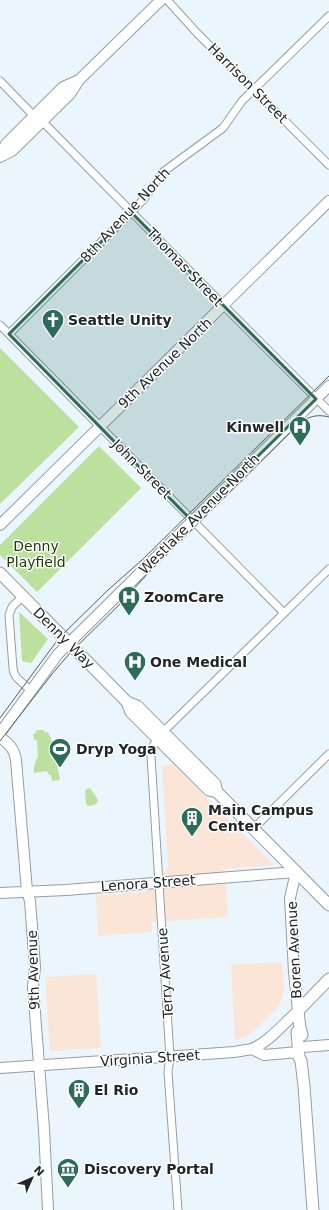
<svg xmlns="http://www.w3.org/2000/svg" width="329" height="1210" font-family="'DejaVu Sans',sans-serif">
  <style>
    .education { fill: #fae5d7 }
    .green { fill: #bce09e }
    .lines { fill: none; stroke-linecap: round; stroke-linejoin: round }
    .street-casing { stroke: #949da4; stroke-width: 9 }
    .secondary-casing { stroke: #949da4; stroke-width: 12 }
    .primary-casing { stroke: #949da4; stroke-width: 13 }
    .street { stroke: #fff; stroke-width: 7 }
    .secondary { stroke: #fff; stroke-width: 10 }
    .primary { stroke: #fff; stroke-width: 11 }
    .tram { stroke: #5a5f63; stroke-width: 1 }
    .marked { fill: #2d6c5a; fill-opacity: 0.2; stroke: #2d6c5a; stroke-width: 3; stroke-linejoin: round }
    .labels { text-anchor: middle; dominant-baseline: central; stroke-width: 3; stroke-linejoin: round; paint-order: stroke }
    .street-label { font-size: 14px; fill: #222628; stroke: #fff }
    .poi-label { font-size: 14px; font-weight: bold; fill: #222628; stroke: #fff; text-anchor: start }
    .park-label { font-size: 14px; fill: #213a02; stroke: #fff }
  </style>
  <rect width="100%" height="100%" fill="#ebf5fd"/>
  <path class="education" d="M 173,764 L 274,865 L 225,869 L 228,917 L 151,922 L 152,932 L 98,936 L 96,895 L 145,892 L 168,868 L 162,766 Z
    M 282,962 L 284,992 L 280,1004 L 276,1009 L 252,1033 L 245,1037 L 235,1040 L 231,965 Z
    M 96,974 L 101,1048 L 50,1051 L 45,977 Z"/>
  <path class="green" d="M 0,348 L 79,427 L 0,504 Z
    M 99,446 L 141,488 L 37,592 L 0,555 L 0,545 Z
    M 19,612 L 48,639 L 31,663 L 22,661 Z
    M 36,730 L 44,730 L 45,733 L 48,732 L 53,744 L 60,780 L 52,781 L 51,775 L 49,775 L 47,771 L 34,773 L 34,766 L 35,766 L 36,759 L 38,758 L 37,740 L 34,740 L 33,734 L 36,733 Z
    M 88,788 L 91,789 L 98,800 L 97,803 L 94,805 L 88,806 L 86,804 L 85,790 Z"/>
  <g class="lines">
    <g class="street-casing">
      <path id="street" d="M 167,0 L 197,33 L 329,165
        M 0,81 L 34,116
        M 42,121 L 231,313 L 329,411
        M 0,325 L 284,613
        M 9,334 L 144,199 L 163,172 L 223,128 L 242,101 L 329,16
        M 23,596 L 12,607 L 9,615 L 13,668 L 14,673 L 17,678 L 31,691
        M 163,732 L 329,569
        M 157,738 L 151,751 L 151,757 L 170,1057 L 168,1072 L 178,1210
        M 253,829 L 329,754"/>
    </g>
    <g class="secondary-casing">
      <path id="secondary" d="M 0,156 L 6,144 L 63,87 L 79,80
        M 0,157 L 12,151 L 70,94 L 79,80 L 161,0
        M 0,525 L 329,201
        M 0,733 L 58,654 L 329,386
        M 0,737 C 9,744 14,748 16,760 L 27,891 L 30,901 L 35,967 L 33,987 L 44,1129 L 48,1210
        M 0,893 L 66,890 L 296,872 L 290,898 L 294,972 L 298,1011 C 283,1024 270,1041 252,1049
        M 303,1047 L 329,1045
        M 0,1068 L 178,1056 L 234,1052 L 252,1049 L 264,1055 L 299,1052"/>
    </g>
    <g class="primary-casing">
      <path id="primary" d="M 0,573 L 127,702 L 131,712 L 209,790 L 217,792 L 329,905
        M 127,702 L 137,706 L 215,784 L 217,792
        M 300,1028 L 297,1032 L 299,1057 L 301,1061 L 304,1086 L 313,1210
        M 302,1035 L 300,1028 L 298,1011 L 329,979"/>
    </g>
    <use href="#street" class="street"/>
    <use href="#secondary" class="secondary"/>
    <use href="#primary" class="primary"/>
    <path class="tram" d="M 0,718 L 59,638 L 108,590 L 142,560 L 329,376
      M 0,741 L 52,674 L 70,653 L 121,603 L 151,570 L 300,423 C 309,416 318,414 329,417"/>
  </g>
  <path class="marked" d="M 131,212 L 316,399 L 192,521 L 9,334 Z"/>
  <defs>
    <g id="church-pin" transform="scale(1.15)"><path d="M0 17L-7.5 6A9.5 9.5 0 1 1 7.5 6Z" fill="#2d6c5a" stroke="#fff"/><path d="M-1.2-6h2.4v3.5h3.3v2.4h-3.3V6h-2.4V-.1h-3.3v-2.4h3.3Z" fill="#fff"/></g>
    <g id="hospital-pin" transform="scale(1.15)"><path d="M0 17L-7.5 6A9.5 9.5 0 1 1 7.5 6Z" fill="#2d6c5a" stroke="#fff"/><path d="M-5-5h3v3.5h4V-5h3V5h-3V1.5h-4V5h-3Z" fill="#fff"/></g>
    <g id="stadium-pin" transform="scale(1.15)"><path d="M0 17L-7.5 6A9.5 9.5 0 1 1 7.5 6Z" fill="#2d6c5a" stroke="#fff"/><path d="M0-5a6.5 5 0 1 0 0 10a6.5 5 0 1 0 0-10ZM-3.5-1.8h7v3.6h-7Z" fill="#fff"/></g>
    <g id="building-pin" transform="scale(1.15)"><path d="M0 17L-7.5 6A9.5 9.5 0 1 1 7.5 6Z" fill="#2d6c5a" stroke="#fff"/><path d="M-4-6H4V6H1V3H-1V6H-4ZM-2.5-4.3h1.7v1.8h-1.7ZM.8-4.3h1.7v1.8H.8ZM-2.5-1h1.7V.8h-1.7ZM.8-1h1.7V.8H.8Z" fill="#fff"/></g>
    <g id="museum-pin" transform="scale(1.15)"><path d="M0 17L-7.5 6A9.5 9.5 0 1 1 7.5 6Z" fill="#2d6c5a" stroke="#fff"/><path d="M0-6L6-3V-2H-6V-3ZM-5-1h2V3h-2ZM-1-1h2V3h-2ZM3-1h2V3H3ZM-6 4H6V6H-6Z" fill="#fff"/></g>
  </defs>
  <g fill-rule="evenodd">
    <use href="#church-pin" x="53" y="320"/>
    <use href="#hospital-pin" x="300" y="427"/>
    <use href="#hospital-pin" x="129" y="597"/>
    <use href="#hospital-pin" x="135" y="662"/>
    <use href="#stadium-pin" x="60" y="749"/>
    <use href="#building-pin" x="192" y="818"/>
    <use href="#building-pin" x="79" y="1090"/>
    <use href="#museum-pin" x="68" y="1169"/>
  </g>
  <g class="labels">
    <g class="street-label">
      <text transform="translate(248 83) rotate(45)">Harrison Street</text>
      <text transform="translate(125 215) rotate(-47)">8th Avenue North</text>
      <text transform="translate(185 267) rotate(46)">Thomas Street</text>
      <text transform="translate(165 363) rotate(-44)">9th Avenue North</text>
      <text transform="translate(142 469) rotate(45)">John Street</text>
      <text transform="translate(199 514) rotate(-45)">Westlake Avenue North</text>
      <text transform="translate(64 638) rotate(45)">Denny Way</text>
      <text transform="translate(148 883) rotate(-4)">Lenora Street</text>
      <text transform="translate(294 950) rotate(-93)">Boren Avenue</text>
      <text transform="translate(33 970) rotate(-92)">9th Avenue</text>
      <text transform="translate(165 973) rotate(-94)">Terry Avenue</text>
      <text transform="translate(150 1058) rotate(-4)">Virginia Street</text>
    </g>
    <g class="poi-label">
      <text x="68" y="320">Seattle Unity</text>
      <text x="284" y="427" text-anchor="end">Kinwell</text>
      <text x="144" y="597">ZoomCare</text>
      <text x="150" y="662">One Medical</text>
      <text x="76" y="749">Dryp Yoga</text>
      <text x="208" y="810">Main Campus<tspan x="208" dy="16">Center</tspan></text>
      <text x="94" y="1090">El Rio</text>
      <text x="84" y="1169">Discovery Portal</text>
    </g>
    <g class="park-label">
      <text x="36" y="546">Denny<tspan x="36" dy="16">Playfield</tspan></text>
    </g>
  </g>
  <g transform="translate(32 1178) rotate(45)" stroke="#ffffff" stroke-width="3" paint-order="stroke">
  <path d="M0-3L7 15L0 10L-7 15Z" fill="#222628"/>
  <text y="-6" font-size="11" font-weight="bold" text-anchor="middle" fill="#222628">N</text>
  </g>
</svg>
